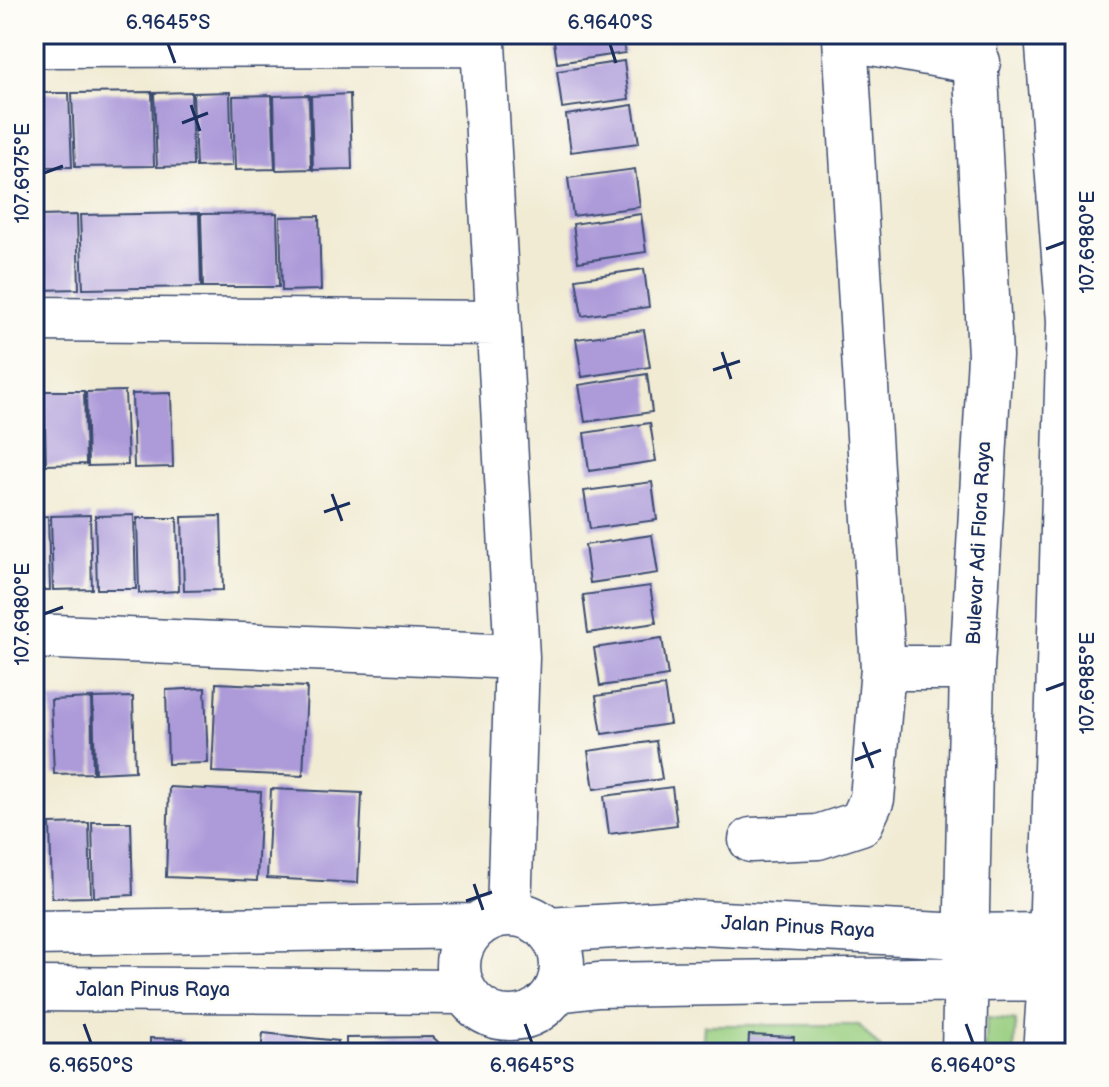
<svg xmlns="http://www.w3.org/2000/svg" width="1109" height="1087" font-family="'Balsamiq Sans',sans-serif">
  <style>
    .green { fill: #99ce80; stroke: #5a7e6f; stroke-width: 2 }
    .building { fill: #ac9ad9 }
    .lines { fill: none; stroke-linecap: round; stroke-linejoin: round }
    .street-casing { stroke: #3b4b70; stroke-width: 47 }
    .street { stroke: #fff; stroke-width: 44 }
    .ticks { fill: none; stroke: #1b2f5e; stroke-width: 3 }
    .labels { text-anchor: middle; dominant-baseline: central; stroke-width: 6; stroke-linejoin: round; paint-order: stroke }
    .street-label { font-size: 20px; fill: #1b2f5e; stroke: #fdfcf7 }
    .neatline { fill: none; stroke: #1b2f5e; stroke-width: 3 }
    .ticks-label { font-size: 20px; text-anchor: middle; fill: #1b2f5e }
  </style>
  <rect width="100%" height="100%" fill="#fdfcf7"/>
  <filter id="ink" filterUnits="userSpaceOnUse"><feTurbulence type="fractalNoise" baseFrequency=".0125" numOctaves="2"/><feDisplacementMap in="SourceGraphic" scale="16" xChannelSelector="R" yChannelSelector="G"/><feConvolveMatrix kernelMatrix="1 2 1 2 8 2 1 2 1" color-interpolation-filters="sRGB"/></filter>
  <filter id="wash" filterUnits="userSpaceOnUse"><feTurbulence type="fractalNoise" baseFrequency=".006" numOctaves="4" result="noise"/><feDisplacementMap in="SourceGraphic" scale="32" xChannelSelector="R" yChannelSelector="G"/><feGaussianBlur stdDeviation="1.8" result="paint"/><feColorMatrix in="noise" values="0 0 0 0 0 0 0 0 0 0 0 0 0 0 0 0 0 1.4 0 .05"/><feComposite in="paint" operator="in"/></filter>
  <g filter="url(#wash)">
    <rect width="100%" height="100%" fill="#f1ebd3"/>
    <path class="green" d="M 987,1018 L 1016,1021 L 1014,1053 L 985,1053 Z
      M 704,1025 L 859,1025 L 885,1053 L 702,1053 Z"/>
    <g id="blocks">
      <path class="building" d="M 553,34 L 622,34 L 625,53 L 557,63 Z
        M 624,61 L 629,99 L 562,108 L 557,71 Z
        M 152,92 L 154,166 L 75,167 L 72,93 Z
        M 191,92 L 193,166 L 157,167 L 154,93 Z
        M 230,92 L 232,166 L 196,167 L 193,93 Z
        M 34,93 L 69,93 L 72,167 L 36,167 Z
        M 350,94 L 352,169 L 313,170 L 311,96 Z
        M 272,95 L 275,169 L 235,170 L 233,96 Z
        M 309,95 L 311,169 L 276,170 L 274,96 Z
        M 633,105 L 639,143 L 571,152 L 566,115 Z
        M 635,169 L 640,207 L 573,216 L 568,178 Z
        M 199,213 L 201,287 L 83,289 L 80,215 Z
        M 277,213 L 279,287 L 203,287 L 201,214 Z
        M 641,214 L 646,252 L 578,262 L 573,224 Z
        M 77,215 L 79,289 L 40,290 L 39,216 Z
        M 319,216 L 321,290 L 282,291 L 280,217 Z
        M 34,238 L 37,238 L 38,290 L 34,290 Z
        M 644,269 L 649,307 L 582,316 L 576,279 Z
        M 644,330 L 650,367 L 582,377 L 576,339 Z
        M 647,374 L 652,412 L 585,422 L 579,385 Z
        M 34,391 L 41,391 L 44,465 L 34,465 Z
        M 44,391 L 84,391 L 86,464 L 46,465 Z
        M 125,391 L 128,465 L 88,466 L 86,392 Z
        M 171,393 L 173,467 L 134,468 L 132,394 Z
        M 650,423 L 656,461 L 589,471 L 584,433 Z
        M 652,482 L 657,520 L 590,529 L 584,491 Z
        M 90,515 L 92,589 L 53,590 L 51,516 Z
        M 134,515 L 136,589 L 97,589 L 95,516 Z
        M 48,516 L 50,590 L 34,590 L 34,517 Z
        M 221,516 L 223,590 L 184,591 L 182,517 Z
        M 137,518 L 177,518 L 179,591 L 139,593 Z
        M 652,535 L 658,573 L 590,583 L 585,545 Z
        M 650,586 L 656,623 L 588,633 L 583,595 Z
        M 662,638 L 668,676 L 600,686 L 594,648 Z
        M 216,683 L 307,687 L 303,776 L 212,772 Z
        M 664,686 L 670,724 L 602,734 L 596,696 Z
        M 205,688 L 208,763 L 168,764 L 166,690 Z
        M 133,697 L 135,771 L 95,773 L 93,698 Z
        M 91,698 L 93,773 L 54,774 L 51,700 Z
        M 656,741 L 662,779 L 594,789 L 588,751 Z
        M 169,787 L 261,792 L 257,881 L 166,877 Z
        M 672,787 L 677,825 L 609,834 L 604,796 Z
        M 271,789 L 362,793 L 358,883 L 267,878 Z
        M 92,822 L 131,822 L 133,895 L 94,897 Z
        M 89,823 L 91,897 L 52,898 L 50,824 Z
        M 263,1033 L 338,1041 L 337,1053 L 261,1053 Z
        M 749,1035 L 794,1037 L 793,1053 L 748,1053 Z
        M 433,1037 L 441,1045 L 441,1053 L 346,1053 L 346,1038 Z
        M 150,1038 L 183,1039 L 183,1053 L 150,1053 Z"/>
    </g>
  </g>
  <g filter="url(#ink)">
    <use href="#blocks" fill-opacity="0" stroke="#3b4b70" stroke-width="2"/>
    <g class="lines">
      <g class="street-casing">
        <path id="street" d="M 34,45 L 483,44 L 517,657 L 509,913
          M 34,319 L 497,323
          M 34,636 L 517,657
          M 972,668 L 883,668 L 845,38 L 978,62
          M 751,840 L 818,837 L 861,823 L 872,799 L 883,668
          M458 966a52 52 0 1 1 104 0a52 52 0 1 1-104 0Z
          M 548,930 L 680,922 L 964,936 L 1049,935
          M 34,933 L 475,926
          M 34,989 L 464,992
          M 558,990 L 598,985 L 1050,978
          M 964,1053 L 972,668 L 990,356 L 974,34
          M 1045,1053 L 1050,978 L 1069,321 L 1047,34"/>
      </g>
      <use href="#street" class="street"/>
    </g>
  </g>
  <path class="ticks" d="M 168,44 L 175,63M 610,44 L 616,63M 191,105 L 200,131M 182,123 L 208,113M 44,173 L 63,166M 1046,249 L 1065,242M 722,352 L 731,379M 713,370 L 740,361M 332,494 L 342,521M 324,512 L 350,503M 44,614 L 63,607M 1046,690 L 1065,683M 863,742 L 873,768M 855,760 L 881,750M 474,884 L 483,910M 466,901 L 492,892M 84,1024 L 91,1043M 525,1024 L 532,1043M 966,1024 L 973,1043"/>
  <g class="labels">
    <g class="street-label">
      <text transform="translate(979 543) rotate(-87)">Bulevar Adi Flora Raya</text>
      <text transform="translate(798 927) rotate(3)">Jalan Pinus Raya</text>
      <text x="153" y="990">Jalan Pinus Raya</text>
    </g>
  </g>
  <rect width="1109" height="1087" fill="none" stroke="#fdfcf7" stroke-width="88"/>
  <rect x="44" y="44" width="1021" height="999" class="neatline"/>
  <g class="ticks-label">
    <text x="168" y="29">6.9645°S</text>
    <text x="610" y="29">6.9640°S</text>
    <text transform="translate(22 173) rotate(-90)" y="7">107.6975°E</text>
    <text transform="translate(1087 242) rotate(-90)" y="7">107.6980°E</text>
    <text transform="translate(22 614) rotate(-90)" y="7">107.6980°E</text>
    <text transform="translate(1087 683) rotate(-90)" y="7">107.6985°E</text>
    <text x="91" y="1072">6.9650°S</text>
    <text x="532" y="1072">6.9645°S</text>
    <text x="973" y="1072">6.9640°S</text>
  </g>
</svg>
